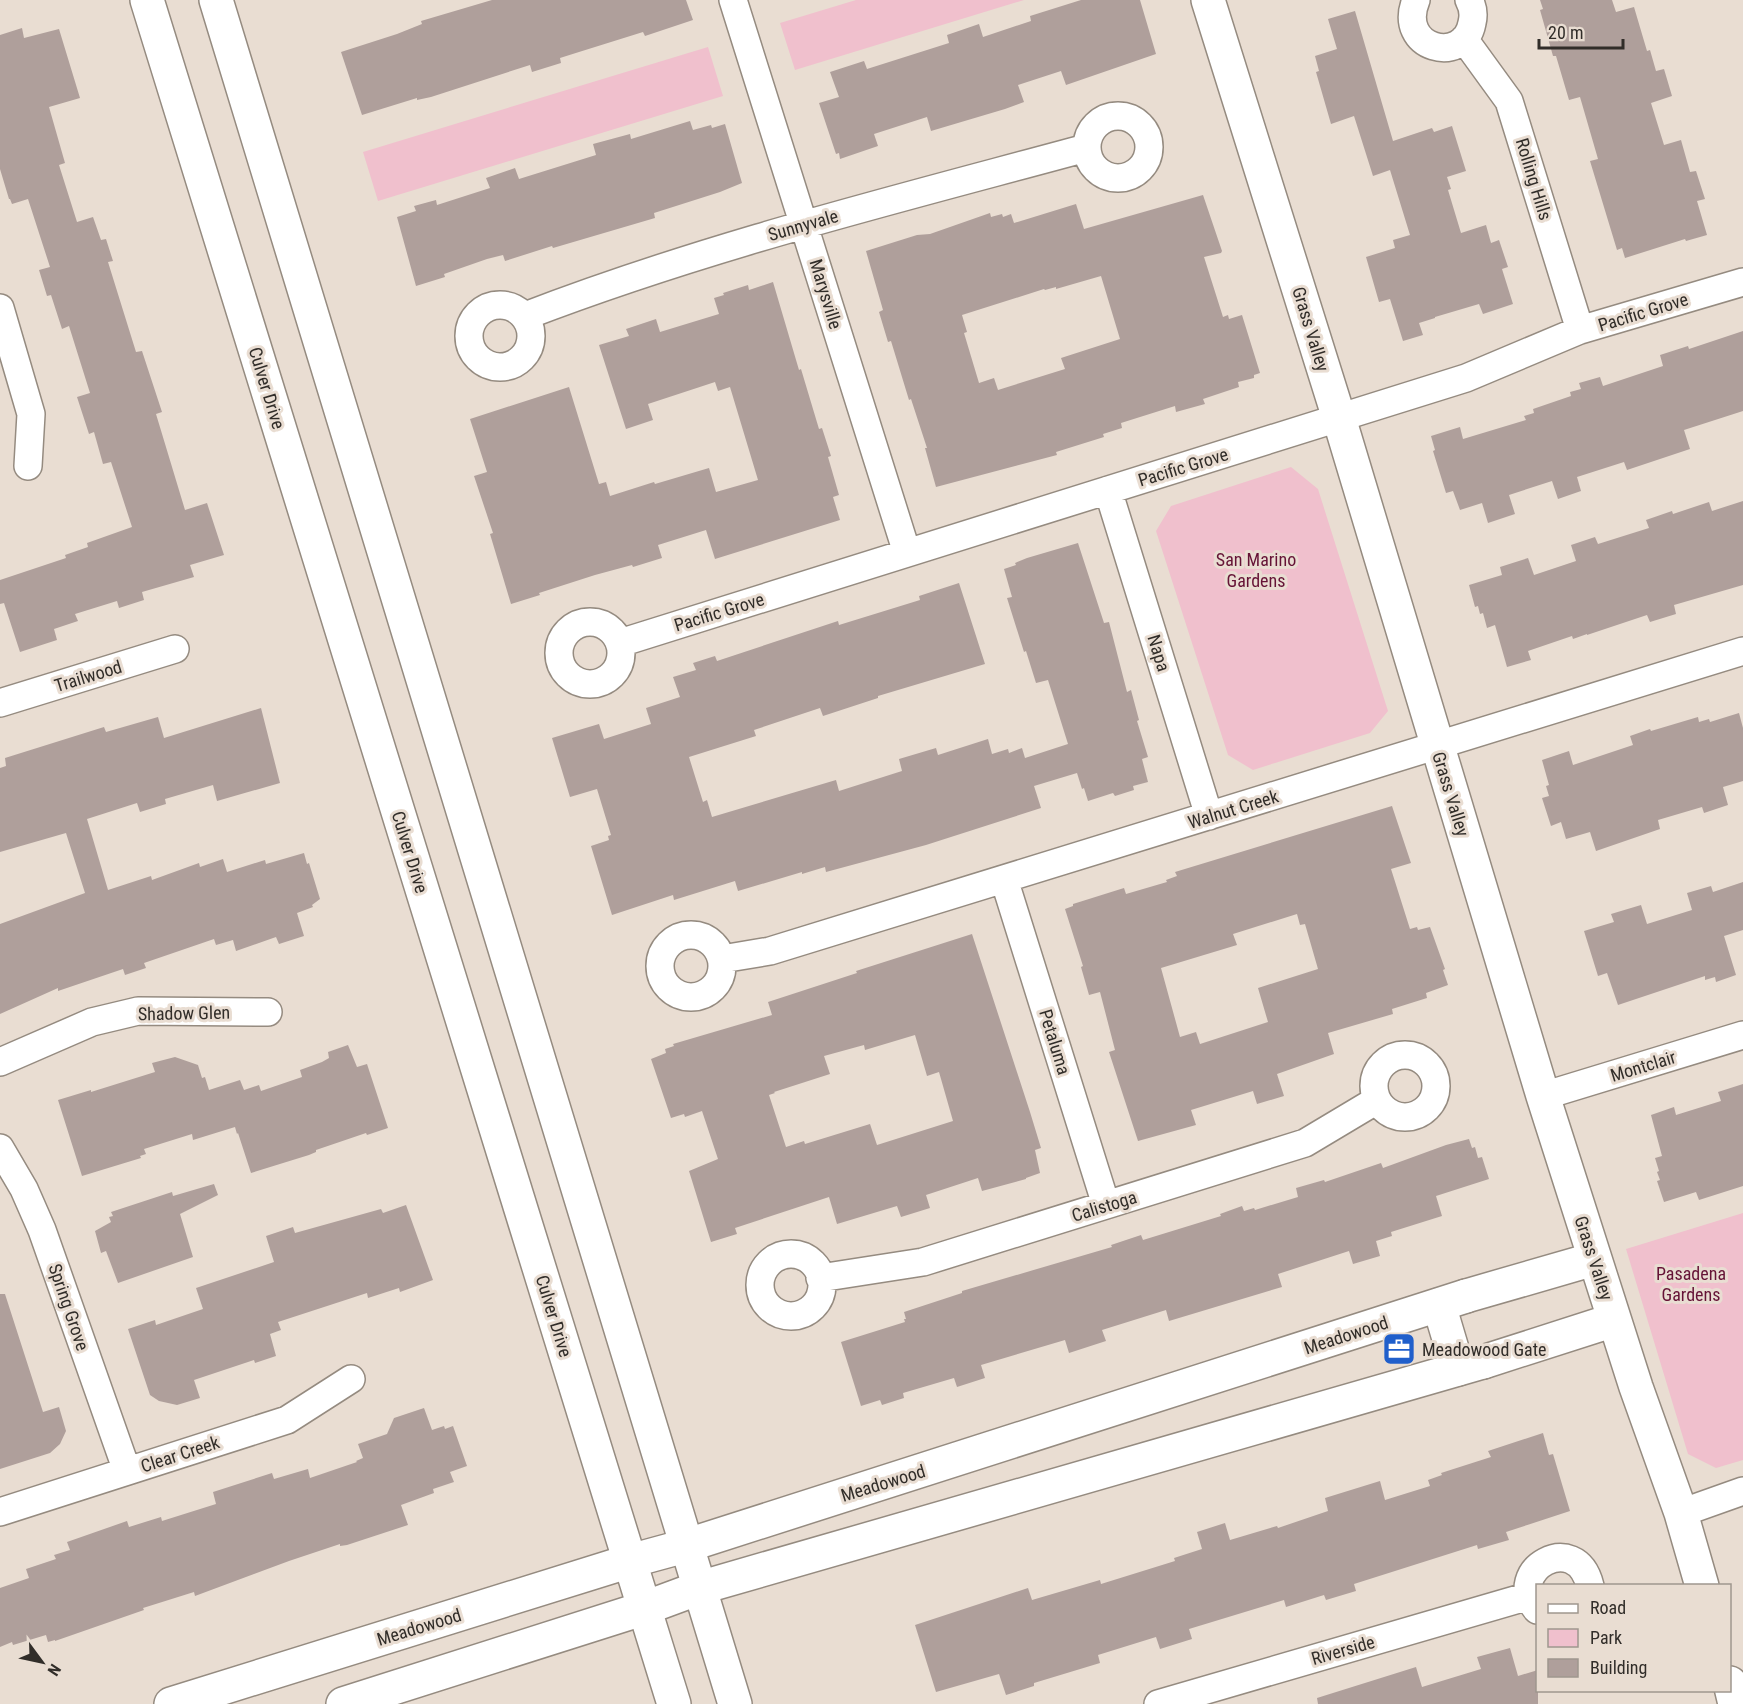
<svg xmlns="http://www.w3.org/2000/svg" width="1743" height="1704" font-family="'Roboto Condensed',sans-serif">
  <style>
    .green { fill: #f0c0cd }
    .building { fill: #af9f9b; fill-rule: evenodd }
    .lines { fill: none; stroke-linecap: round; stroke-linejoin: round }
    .minor-casing { stroke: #958b80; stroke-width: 30 }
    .tertiary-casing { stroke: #958b80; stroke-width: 36 }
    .secondary-casing { stroke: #958b80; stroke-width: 36 }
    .primary-casing { stroke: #958b80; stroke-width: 36 }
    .minor { stroke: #fff; stroke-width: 27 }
    .tertiary { stroke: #fff; stroke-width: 33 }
    .secondary { stroke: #fff; stroke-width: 33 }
    .primary { stroke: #fff; stroke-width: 33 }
    .labels { text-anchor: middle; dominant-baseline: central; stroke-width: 6; stroke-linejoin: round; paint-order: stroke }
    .street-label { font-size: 18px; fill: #312d29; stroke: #e9ddd2 }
    .park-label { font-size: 18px; fill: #651336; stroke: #e9ddd2 }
    .poi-label { font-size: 18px; fill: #312d29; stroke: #e9ddd2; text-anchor: start }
  </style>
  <rect width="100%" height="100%" fill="#e9ddd2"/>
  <path class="green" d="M 856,0 L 1024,0 L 795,70 L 780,23 Z
    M 708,47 L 723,96 L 378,201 L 363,152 Z
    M 1291,467 L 1318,489 L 1388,711 L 1370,733 L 1253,770 L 1228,755 L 1156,531 L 1171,506 Z
    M 1743,1213 L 1743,1460 L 1716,1468 L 1688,1454 L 1626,1249 Z"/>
  <path class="building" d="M 492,0 L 686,0 L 693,20 L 645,36 L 643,32 L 579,52 L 560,58 L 561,63 L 532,72 L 530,65 L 431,97 L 417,100 L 417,98 L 362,115 L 341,52 L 397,34 L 422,24 L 421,21 Z
    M 1081,0 L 1140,0 L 1156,54 L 1066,85 L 1061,71 L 1018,85 L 1024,102 L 1005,109 L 931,131 L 927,117 L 874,134 L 878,146 L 840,159 L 839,153 L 836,154 L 819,103 L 839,97 L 830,72 L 864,61 L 867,69 L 949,43 L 947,35 L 979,24 L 983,37 L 1031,21 L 1030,16 Z
    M 1540,0 L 1612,0 L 1616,12 L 1634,7 L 1647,51 L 1650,50 L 1656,71 L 1664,69 L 1672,96 L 1651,103 L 1664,145 L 1681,140 L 1690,172 L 1696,171 L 1705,199 L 1697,201 L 1707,235 L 1686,241 L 1685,239 L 1625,258 L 1622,248 L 1617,250 L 1590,161 L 1598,159 L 1580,97 L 1569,100 L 1556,56 L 1553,56 L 1540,10 L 1543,9 Z
    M 1355,11 L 1393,141 L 1432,128 L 1434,132 L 1452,126 L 1466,171 L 1447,177 L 1451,189 L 1448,190 L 1461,233 L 1486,225 L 1491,243 L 1499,240 L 1508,267 L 1502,269 L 1513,304 L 1483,314 L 1479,304 L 1435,317 L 1435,318 L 1419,323 L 1423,335 L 1403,341 L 1390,299 L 1379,302 L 1366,257 L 1395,248 L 1393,240 L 1410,235 L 1390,170 L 1373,176 L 1354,116 L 1331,124 L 1316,72 L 1319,71 L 1315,56 L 1337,49 L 1328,19 Z
    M 22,28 L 24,38 L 59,29 L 80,98 L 49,107 L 65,163 L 59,165 L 77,222 L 93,217 L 101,240 L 106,239 L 113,261 L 108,262 L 136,352 L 142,351 L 162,412 L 156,414 L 185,510 L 207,503 L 224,555 L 190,565 L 194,577 L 142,592 L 144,600 L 119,608 L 117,601 L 75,614 L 78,621 L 54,629 L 57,640 L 20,652 L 4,603 L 0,604 L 0,580 L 66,558 L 65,555 L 88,547 L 87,543 L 132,527 L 111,462 L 103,464 L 94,432 L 89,434 L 77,397 L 90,393 L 69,326 L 62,329 L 51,295 L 47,296 L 39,270 L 50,267 L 28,199 L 12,204 L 10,199 L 9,199 L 0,169 L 0,35 Z
    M 690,121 L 693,130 L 711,125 L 712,128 L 725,124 L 742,183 L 720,192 L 654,213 L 655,218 L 553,248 L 552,246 L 505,261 L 503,255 L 487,259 L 444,274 L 445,277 L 416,286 L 397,217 L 416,211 L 414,206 L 436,200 L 437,205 L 490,188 L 486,178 L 515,168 L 519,179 L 596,155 L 593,144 L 630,134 L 631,139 Z
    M 1203,195 L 1222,251 L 1221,253 L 1204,257 L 1223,317 L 1228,315 L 1229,319 L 1242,315 L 1260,373 L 1254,375 L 1254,378 L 1238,382 L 1239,387 L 1203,399 L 1205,404 L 1176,412 L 1175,406 L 1121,423 L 1122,428 L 1103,434 L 1104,437 L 1056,452 L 1057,455 L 936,487 L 925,448 L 927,448 L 911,399 L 909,400 L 891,341 L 888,342 L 879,312 L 883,310 L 866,251 L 917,235 L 930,234 L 990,213 L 991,217 L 1002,214 L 1003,217 L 1011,214 L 1014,223 L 1076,204 L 1084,229 ZM 1101,276 L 1120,339 L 1061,358 L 1065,369 L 998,390 L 994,378 L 979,383 L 964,333 L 967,332 L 962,315 L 1044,289 L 1045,290 L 1056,287 L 1056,289 Z
    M 773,282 L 799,370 L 801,369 L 819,429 L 822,428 L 831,456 L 828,457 L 839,495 L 833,497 L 840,520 L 715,559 L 706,530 L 658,545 L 662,558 L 633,567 L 632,565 L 595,575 L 539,593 L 540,595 L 511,604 L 490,534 L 493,533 L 474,476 L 487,472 L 470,419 L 569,387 L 599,484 L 606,482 L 610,496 L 654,482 L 655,484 L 709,468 L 716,492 L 758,480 L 730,387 L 718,391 L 715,382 L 648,404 L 653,420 L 626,429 L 599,345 L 629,336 L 626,329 L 656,319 L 660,332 L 719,314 L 714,298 L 724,295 L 723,293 L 748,285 L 749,290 Z
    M 1743,331 L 1743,411 L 1684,430 L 1690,449 L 1627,470 L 1624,462 L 1577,477 L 1581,491 L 1558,499 L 1552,481 L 1509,495 L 1515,514 L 1488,523 L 1482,503 L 1460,510 L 1453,491 L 1446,493 L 1433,451 L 1435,450 L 1431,436 L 1460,427 L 1463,439 L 1526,420 L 1524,416 L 1534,413 L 1533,409 L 1571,396 L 1570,392 L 1581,389 L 1579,383 L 1600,377 L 1603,386 L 1663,366 L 1660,355 L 1688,346 L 1689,349 Z
    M 1743,501 L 1743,585 L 1674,605 L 1676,614 L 1650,622 L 1647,615 L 1587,635 L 1587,634 L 1573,639 L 1572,636 L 1528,651 L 1531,660 L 1507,667 L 1495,625 L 1487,628 L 1483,613 L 1480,614 L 1478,606 L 1475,607 L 1469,585 L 1502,575 L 1500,567 L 1528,558 L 1534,575 L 1576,561 L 1571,545 L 1595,537 L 1598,544 L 1649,528 L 1646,520 L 1672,511 L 1673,514 L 1709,502 L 1712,511 Z
    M 1078,543 L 1104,623 L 1109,622 L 1127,692 L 1131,690 L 1139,720 L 1137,721 L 1148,757 L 1142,759 L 1148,782 L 1133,786 L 1134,790 L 1115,796 L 1113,793 L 1088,801 L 1084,788 L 1082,789 L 1077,773 L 1034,786 L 1041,808 L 926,845 L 826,872 L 825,867 L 802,874 L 802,872 L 738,891 L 735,881 L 674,900 L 673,895 L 612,915 L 591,846 L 609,840 L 608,836 L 611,835 L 597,789 L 570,797 L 552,738 L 599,724 L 604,739 L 651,724 L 646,708 L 680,697 L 673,677 L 696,670 L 693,663 L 715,656 L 717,661 L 838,621 L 839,625 L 920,600 L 919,596 L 959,583 L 985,664 L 878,696 L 878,698 L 823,716 L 820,708 L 754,730 L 756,736 L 689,757 L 703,802 L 707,800 L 712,817 L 836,780 L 839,791 L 902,771 L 899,759 L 936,748 L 938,755 L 988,739 L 992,754 L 1008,749 L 1009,753 L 1022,748 L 1025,758 L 1068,744 L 1048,680 L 1036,683 L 1026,651 L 1024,652 L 1007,598 L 1012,597 L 1004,569 L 1016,565 L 1015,563 L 1027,558 Z
    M 261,708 L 280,783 L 217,801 L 213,785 L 165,799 L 166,804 L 140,812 L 137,803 L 87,819 L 108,890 L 151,876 L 152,880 L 199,863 L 200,867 L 223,859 L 227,872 L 265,860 L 266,864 L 304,853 L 307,864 L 309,863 L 320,899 L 312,905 L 313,907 L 297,913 L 304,936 L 279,944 L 276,937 L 236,951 L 233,940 L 216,945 L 214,939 L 144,963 L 146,968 L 125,975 L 123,969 L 58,991 L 58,988 L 0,1014 L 0,924 L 85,893 L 66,833 L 0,852 L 0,768 L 6,766 L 5,758 L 104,727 L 106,732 L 158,717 L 164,738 Z
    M 1739,713 L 1743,728 L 1743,781 L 1723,787 L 1728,805 L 1704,813 L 1702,807 L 1658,820 L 1660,829 L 1596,851 L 1590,832 L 1566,839 L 1561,822 L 1551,826 L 1542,798 L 1549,796 L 1546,786 L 1549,785 L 1542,760 L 1569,751 L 1573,765 L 1633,745 L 1630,736 L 1650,729 L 1651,731 L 1698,717 L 1699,722 L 1709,719 L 1710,722 Z
    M 1392,806 L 1411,863 L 1391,869 L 1410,929 L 1417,927 L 1418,930 L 1430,927 L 1445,969 L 1443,970 L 1448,985 L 1426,993 L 1427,998 L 1392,1009 L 1393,1014 L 1328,1033 L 1334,1054 L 1277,1074 L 1284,1096 L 1257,1104 L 1253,1091 L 1191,1110 L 1196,1125 L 1138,1141 L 1109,1052 L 1115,1050 L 1100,992 L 1089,995 L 1081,967 L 1083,966 L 1065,909 L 1073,906 L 1073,904 L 1124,888 L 1126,894 L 1167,882 L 1166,880 L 1177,876 L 1175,872 ZM 1297,914 L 1300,925 L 1305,924 L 1318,969 L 1258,988 L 1268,1022 L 1200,1044 L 1196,1032 L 1180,1037 L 1161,968 L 1237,945 L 1233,934 Z
    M 1743,882 L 1743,930 L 1724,936 L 1736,975 L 1716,982 L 1715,977 L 1705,980 L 1705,976 L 1618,1005 L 1607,973 L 1598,976 L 1584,931 L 1614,922 L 1611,914 L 1641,905 L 1647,924 L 1692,910 L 1687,893 L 1711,886 L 1713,892 Z
    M 972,934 L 1030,1112 L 1041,1148 L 1035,1150 L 1040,1173 L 1026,1178 L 1026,1179 L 982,1191 L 978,1178 L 926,1195 L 930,1208 L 901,1217 L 897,1206 L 837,1224 L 829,1197 L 735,1228 L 737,1234 L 711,1242 L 689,1171 L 718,1159 L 702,1111 L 685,1117 L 684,1114 L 671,1118 L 651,1059 L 666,1053 L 665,1049 L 674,1046 L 673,1044 L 772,1015 L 768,1002 L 857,973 L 856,971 ZM 915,1035 L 927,1076 L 939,1072 L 953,1121 L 877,1145 L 870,1124 L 805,1144 L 804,1141 L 786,1147 L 769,1095 L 775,1093 L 774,1092 L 830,1074 L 824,1056 L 864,1045 L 865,1050 Z
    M 348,1045 L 357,1067 L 367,1064 L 388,1128 L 367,1135 L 366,1133 L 316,1150 L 316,1152 L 309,1155 L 251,1173 L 238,1133 L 237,1134 L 235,1127 L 193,1140 L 192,1134 L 144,1149 L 146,1154 L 140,1156 L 141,1158 L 82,1176 L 58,1100 L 91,1090 L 91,1092 L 155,1072 L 152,1063 L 175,1057 L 198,1065 L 202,1078 L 205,1077 L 209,1090 L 240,1080 L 244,1090 L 259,1085 L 261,1091 L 302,1077 L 300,1070 L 322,1062 L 329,1058 L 328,1052 Z
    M 1743,1084 L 1743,1186 L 1699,1200 L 1696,1192 L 1664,1202 L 1657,1181 L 1660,1180 L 1657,1172 L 1659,1171 L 1655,1158 L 1662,1156 L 1651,1115 L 1674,1107 L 1676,1115 L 1721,1101 L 1718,1092 Z
    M 1469,1139 L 1472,1148 L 1475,1147 L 1478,1158 L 1482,1157 L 1489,1179 L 1436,1196 L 1442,1216 L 1391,1232 L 1392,1236 L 1376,1241 L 1380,1256 L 1353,1264 L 1349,1251 L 1278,1274 L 1282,1287 L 1169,1321 L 1166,1310 L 1102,1330 L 1106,1341 L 1069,1353 L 1065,1340 L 981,1365 L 985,1378 L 957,1387 L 954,1378 L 903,1393 L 904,1398 L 882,1405 L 880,1400 L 861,1406 L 841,1342 L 905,1322 L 904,1319 L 906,1319 L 904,1312 L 962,1293 L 962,1291 L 1112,1247 L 1111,1245 L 1141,1235 L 1143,1240 L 1221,1216 L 1220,1214 L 1242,1206 L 1244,1211 L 1254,1208 L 1255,1210 L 1298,1197 L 1296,1188 L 1324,1180 L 1325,1182 L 1381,1163 L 1383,1168 L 1446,1145 Z
    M 214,1184 L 218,1195 L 180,1214 L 193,1257 L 118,1283 L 106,1251 L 101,1253 L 95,1231 L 111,1222 L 109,1217 L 113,1216 L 111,1212 L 172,1192 L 173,1196 Z
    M 406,1205 L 433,1280 L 400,1292 L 399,1288 L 368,1298 L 367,1293 L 278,1322 L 281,1330 L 270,1334 L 276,1356 L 255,1363 L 254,1360 L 194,1380 L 200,1398 L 177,1405 L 159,1401 L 150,1395 L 128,1329 L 155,1320 L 156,1325 L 203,1309 L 196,1288 L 274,1262 L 266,1236 L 293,1227 L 295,1233 L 381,1209 L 383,1213 Z
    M 0,1294 L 5,1294 L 43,1412 L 59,1407 L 66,1431 L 60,1444 L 50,1453 L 0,1469 Z
    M 424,1408 L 432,1430 L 444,1426 L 445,1429 L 453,1426 L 467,1466 L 450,1472 L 454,1482 L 433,1489 L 434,1493 L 401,1505 L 408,1525 L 347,1545 L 340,1546 L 340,1544 L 289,1561 L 195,1596 L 194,1592 L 143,1608 L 144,1610 L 55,1641 L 55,1640 L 48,1642 L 46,1635 L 13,1645 L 12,1642 L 0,1647 L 0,1588 L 29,1578 L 26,1569 L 56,1559 L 54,1555 L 70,1550 L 67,1542 L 127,1521 L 129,1527 L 161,1517 L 162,1521 L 216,1504 L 213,1492 L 272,1473 L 274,1479 L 308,1469 L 310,1478 L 357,1462 L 356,1461 L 363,1458 L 358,1444 L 387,1434 L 394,1418 Z
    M 1543,1433 L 1549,1455 L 1553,1454 L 1570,1511 L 1506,1532 L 1509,1540 L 1478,1549 L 1477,1545 L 1354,1584 L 1356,1591 L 1326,1600 L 1324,1595 L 1286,1607 L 1284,1600 L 1189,1629 L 1192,1639 L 1160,1649 L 1156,1637 L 1098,1655 L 1100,1663 L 1034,1683 L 1034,1686 L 1006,1695 L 999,1674 L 936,1692 L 915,1625 L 1028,1588 L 1032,1600 L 1100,1580 L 1101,1584 L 1175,1561 L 1174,1558 L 1202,1549 L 1197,1532 L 1225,1523 L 1230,1540 L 1277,1526 L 1278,1528 L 1328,1511 L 1325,1498 L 1380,1481 L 1385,1500 L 1430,1486 L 1428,1480 L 1442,1475 L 1441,1473 L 1491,1457 L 1488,1451 Z
    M 1510,1648 L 1518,1676 L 1538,1670 L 1538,1704 L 1318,1704 L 1317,1698 L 1416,1667 L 1422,1687 L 1481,1669 L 1477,1657 Z"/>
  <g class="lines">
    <g class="minor-casing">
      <path id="minor" d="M 733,0 L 907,553
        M 1416,0 C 1396,49 1464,66 1472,23 C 1474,15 1473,7 1469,0
        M 1464,39 L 1509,101 L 1580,330
        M1087 147a31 31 0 1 1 62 0a31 31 0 1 1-62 0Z
        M469 336a31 31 0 1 1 62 0a31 31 0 1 1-62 0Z
        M 0,308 L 31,414 L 28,466
        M 525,316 C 707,246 898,199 1086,148
        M 1108,490 L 1209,816
        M559 653a31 31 0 1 1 62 0a31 31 0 1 1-62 0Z
        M 620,643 L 1466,378 L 1580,330 L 1743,282
        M 0,703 L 175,649
        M 1004,879 L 1106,1205
        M660 966a31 31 0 1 1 62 0a31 31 0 1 1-62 0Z
        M 722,959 L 770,951 L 1743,651
        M1374 1086a31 31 0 1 1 62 0a31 31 0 1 1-62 0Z
        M 0,1062 L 92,1022 L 138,1011 L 268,1012
        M 1543,1096 L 1743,1035
        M 0,1148 L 24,1189 L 42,1230 L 127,1471
        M760 1285a31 31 0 1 1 62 0a31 31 0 1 1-62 0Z
        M 820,1278 L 923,1262 L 1305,1143 L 1377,1100
        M 0,1512 L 287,1420 L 351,1379
        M 1681,1513 L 1743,1491
        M 1537,1610 C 1503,1571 1576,1528 1590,1586
        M 1158,1704 L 1529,1596"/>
    </g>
    <g class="tertiary-casing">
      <path id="tertiary" d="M 1208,0 L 1339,418 L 1543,1096 L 1636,1387 L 1681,1513 L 1702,1586
        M 1466,1296 L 1594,1259
        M 1439,1305 L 1458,1369
        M 1483,1362 L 1614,1320
        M 1730,1683 L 1735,1704"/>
    </g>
    <g class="secondary-casing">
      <path id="secondary" d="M 171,1704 L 630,1561 L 685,1546 L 1466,1296
        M 343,1704 L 645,1608 L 699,1588 L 1483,1362"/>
    </g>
    <g class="primary-casing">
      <path id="primary" d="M 147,0 L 674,1704
        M 216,0 L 735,1704"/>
    </g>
    <use href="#minor" class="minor"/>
    <use href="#tertiary" class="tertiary"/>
    <use href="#secondary" class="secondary"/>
    <use href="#primary" class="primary"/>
  </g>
  <defs>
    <g id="office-square" transform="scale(1.725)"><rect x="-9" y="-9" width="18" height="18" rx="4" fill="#205fcb" stroke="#e9ddd2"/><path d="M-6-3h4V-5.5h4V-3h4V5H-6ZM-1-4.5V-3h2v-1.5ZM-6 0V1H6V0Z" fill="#fff"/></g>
  </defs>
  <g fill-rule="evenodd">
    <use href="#office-square" x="1399" y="1349"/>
  </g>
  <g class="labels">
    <g class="street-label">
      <text transform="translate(1534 179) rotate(73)">Rolling Hills</text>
      <text transform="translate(803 225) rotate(-16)">Sunnyvale</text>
      <text transform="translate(826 294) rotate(73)">Marysville</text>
      <text transform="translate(1643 312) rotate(-17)">Pacific Grove</text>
      <text transform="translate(1311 329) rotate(73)">Grass Valley</text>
      <text transform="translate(267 388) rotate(73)">Culver Drive</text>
      <text transform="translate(1183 467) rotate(-17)">Pacific Grove</text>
      <text transform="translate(719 612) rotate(-17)">Pacific Grove</text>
      <text transform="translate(1159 653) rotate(73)">Napa</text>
      <text transform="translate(88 676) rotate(-17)">Trailwood</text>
      <text transform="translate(1451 794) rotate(73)">Grass Valley</text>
      <text transform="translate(1233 809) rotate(-17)">Walnut Creek</text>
      <text transform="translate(410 852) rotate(73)">Culver Drive</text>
      <text transform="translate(184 1013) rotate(-1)">Shadow Glen</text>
      <text transform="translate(1055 1042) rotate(73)">Petaluma</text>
      <text transform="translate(1643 1066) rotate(-17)">Montclair</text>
      <text transform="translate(1104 1206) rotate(-17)">Calistoga</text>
      <text transform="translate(1594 1258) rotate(72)">Grass Valley</text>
      <text transform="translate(69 1307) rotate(71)">Spring Grove</text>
      <text transform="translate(554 1316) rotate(73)">Culver Drive</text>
      <text transform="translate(1346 1335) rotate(-18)">Meadowood</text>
      <text transform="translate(180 1454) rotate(-18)">Clear Creek</text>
      <text transform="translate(883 1483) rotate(-17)">Meadowood</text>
      <text transform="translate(419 1627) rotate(-17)">Meadowood</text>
      <text transform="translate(1343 1650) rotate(-16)">Riverside</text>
    </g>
    <g class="park-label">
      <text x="1256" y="559">San Marino<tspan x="1256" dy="21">Gardens</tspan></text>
      <text x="1691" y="1273">Pasadena<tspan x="1691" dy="21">Gardens</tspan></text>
    </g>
    <g class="poi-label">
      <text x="1422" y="1349">Meadowood Gate</text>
    </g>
  </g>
  <rect x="1536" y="1584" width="195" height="108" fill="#e9ddd2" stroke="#9f978e" stroke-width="1.5"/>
  <rect x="1548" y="1604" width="30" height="9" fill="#ffffff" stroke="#9f978e" stroke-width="1.5"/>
  <text x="1590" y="1614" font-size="18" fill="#312d29">Road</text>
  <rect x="1548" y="1629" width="30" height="18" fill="#f0c0cd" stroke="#9f978e" stroke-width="1.5"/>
  <text x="1590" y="1644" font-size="18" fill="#312d29">Park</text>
  <rect x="1548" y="1659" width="30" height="18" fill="#af9f9b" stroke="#9f978e" stroke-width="1.5"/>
  <text x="1590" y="1674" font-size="18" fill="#312d29">Building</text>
  <g transform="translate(42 1662) rotate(123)" stroke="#e9ddd2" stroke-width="4.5" paint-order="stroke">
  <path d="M0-4.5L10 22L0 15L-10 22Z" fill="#312d29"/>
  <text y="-9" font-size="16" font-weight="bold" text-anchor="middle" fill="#312d29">N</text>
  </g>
  <path d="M1539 39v9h84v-9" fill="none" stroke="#312d29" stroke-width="3"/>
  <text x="1548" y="39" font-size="18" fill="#312d29" stroke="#e9ddd2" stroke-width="4.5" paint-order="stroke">20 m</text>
</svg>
